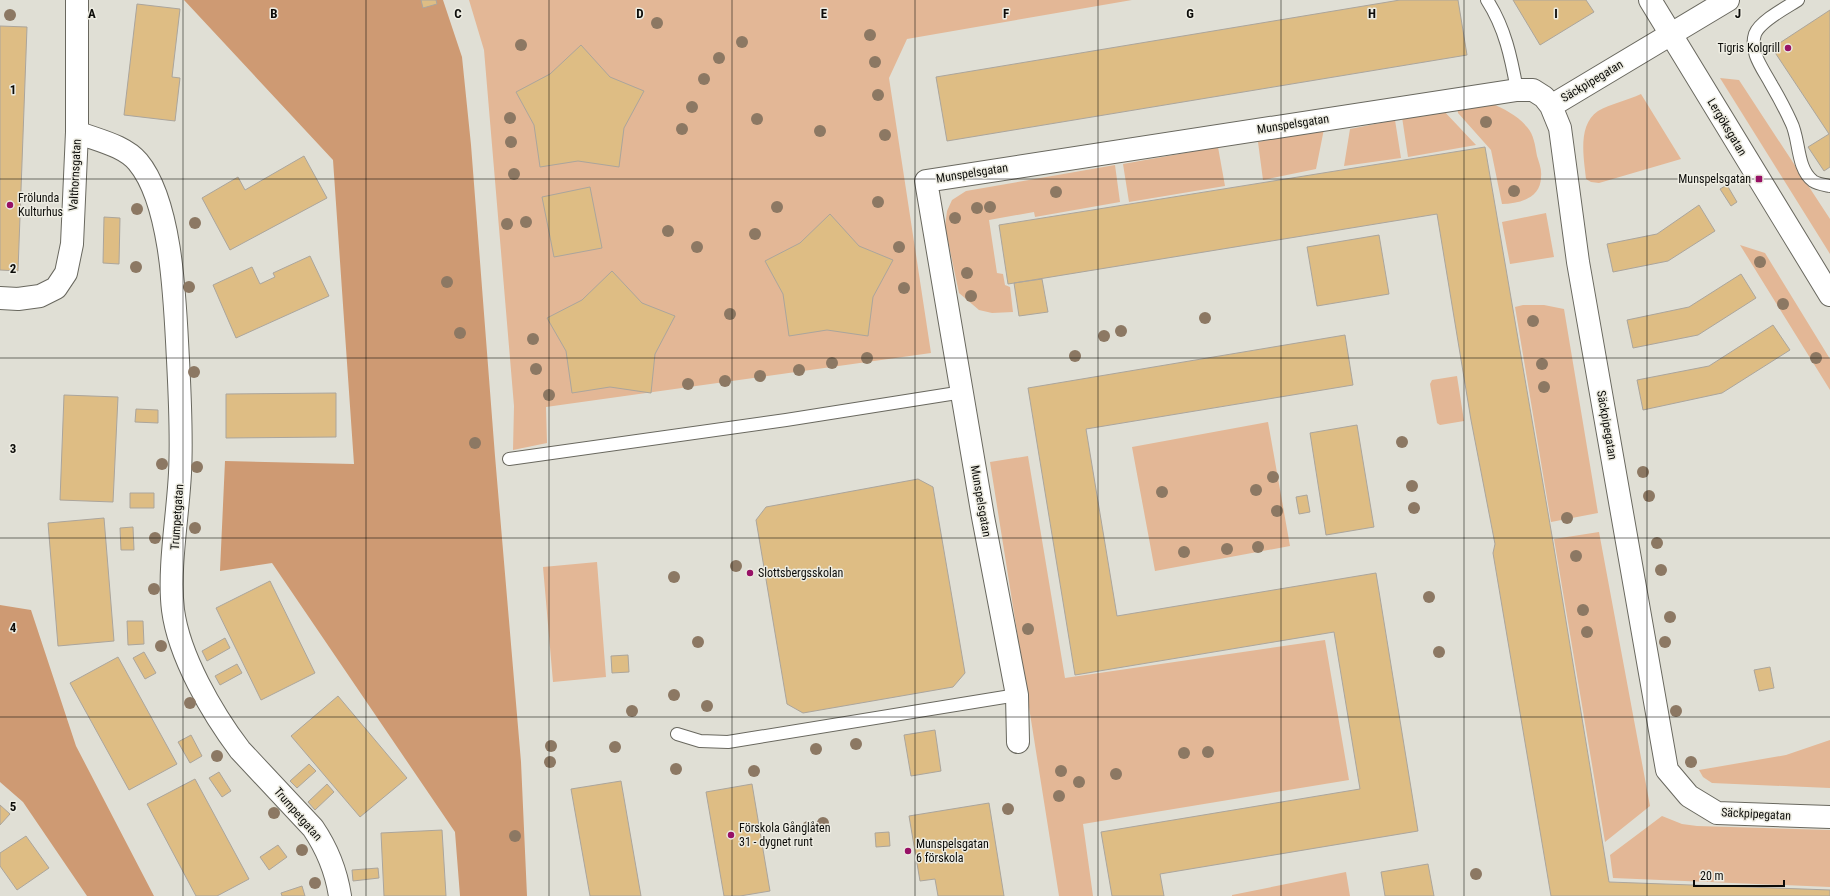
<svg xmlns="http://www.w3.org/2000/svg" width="1830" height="896" font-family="'Roboto Condensed',sans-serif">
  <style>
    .green { fill: #e3b796 }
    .forest { fill: #ce9a73 }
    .building { fill: #debd84; stroke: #aba59c }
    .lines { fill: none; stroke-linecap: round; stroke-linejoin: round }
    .service-casing { stroke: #69685f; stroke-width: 14 }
    .minor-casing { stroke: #69685f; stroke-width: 24 }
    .tertiary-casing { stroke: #69685f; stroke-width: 24 }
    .service { stroke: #fff; stroke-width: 12 }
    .minor { stroke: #fff; stroke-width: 22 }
    .tertiary { stroke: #fff; stroke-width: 22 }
    .tree { fill: #8c7863 }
    .grid { fill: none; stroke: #0c0c09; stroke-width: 1; stroke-opacity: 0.55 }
    .poi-dot { fill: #971166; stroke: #edece2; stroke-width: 1.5 }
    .labels { text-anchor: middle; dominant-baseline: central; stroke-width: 3; stroke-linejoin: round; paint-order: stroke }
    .poi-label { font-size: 12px; fill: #0c0c09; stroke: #edece2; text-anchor: start }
    .street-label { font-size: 12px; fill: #0c0c09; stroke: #edece2 }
    .grid-label { font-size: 13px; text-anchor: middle; font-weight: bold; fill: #0c0c09; stroke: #edece2; stroke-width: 3; stroke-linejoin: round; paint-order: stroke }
  </style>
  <rect width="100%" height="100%" fill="#e0dfd5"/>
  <path class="green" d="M 469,0 L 1132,0 L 907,39 L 889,78 L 931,353 L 546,407 L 547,443 L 513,450 L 514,406 L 484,50 Z
    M 1720,78 L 1739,80 L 1830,219 L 1830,254 Z
    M 1641,94 L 1681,159 L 1599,183 L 1591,182 L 1586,179 C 1584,159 1577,125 1598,111 C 1610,104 1628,100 1641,94 Z
    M 1491,103 C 1504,109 1517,115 1527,127 C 1534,135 1535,145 1537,156 C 1539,162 1542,170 1541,177 C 1541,198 1519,204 1502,204 L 1491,150 L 1458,113 L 1457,106 Z
    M 1442,109 L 1476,145 L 1408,157 L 1402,117 Z
    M 1395,120 L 1401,158 L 1344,166 L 1350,129 Z
    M 1324,129 L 1316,169 L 1263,180 L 1258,142 Z
    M 1218,147 L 1225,186 L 1129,202 L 1123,164 Z
    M 1115,165 L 1120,202 L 1035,217 L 1034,212 L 989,220 L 997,273 L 1003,274 L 1005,285 L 1010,287 L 1013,312 L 992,313 L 979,310 L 959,293 L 945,227 L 947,211 L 952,200 L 966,191 Z
    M 1546,213 L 1554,257 L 1510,264 L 1502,222 Z
    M 1740,245 L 1765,253 L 1830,359 L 1830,390 Z
    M 1523,305 L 1544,305 L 1564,309 L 1598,513 L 1551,522 L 1515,307 Z
    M 1457,376 L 1464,421 L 1440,425 L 1437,423 L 1430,384 L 1432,380 Z
    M 1268,422 L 1290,546 L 1155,571 L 1132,447 Z
    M 1028,456 L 1065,678 L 1325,640 L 1349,780 L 1083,824 L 1093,896 L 1059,896 L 990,462 Z
    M 1599,532 L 1650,806 L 1605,842 L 1554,539 Z
    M 597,562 L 606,677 L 553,682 L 543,567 Z
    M 1830,740 L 1830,788 L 1712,783 L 1703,777 L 1699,770 L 1786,755 Z
    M 1662,816 L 1682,824 L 1697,826 L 1830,830 L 1830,887 L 1613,878 L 1610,855 Z
    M 1346,872 L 1350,896 L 1232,896 L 1232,895 Z"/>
  <path class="forest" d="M 184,0 L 443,0 L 462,57 L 471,145 L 495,456 L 521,762 L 527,896 L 460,896 L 455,832 L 272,563 L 220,571 L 225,461 L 354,464 L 333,160 Z
    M 0,605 L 31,610 L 76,746 L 154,896 L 87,896 L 23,802 L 0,782 Z"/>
  <path class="building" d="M 421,0 L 436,0 L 437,4 L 423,8 Z
    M 1400,0 L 1458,0 L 1467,55 L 947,141 L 936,77 Z
    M 1513,0 L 1586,0 L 1594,12 L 1540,45 Z
    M 137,4 L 180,9 L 172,77 L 180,78 L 175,121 L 124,115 Z
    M 1830,10 L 1830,167 L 1824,171 L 1808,147 L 1829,134 L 1772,48 Z
    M 0,26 L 27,27 L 18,271 L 0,270 Z
    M 581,45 L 610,77 L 644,91 L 624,128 L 619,167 L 578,161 L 540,167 L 534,125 L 516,92 L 550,74 Z
    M 1485,147 L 1552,536 L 1609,882 L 1830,890 L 1830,896 L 1551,896 L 1493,553 L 1495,544 L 1471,420 L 1437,214 L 1008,284 L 999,225 Z
    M 304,156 L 327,198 L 230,250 L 202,198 L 238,177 L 245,190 Z
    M 1727,185 L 1737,202 L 1731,206 L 1720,189 Z
    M 590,187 L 602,248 L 554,257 L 542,197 Z
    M 1699,205 L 1715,231 L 1668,261 L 1613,272 L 1607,244 L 1657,234 Z
    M 830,214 L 859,246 L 893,260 L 873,297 L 868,336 L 827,330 L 789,336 L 783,294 L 765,261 L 800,243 Z
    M 104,217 L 120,218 L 119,264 L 103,263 Z
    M 1379,235 L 1389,294 L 1317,306 L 1307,247 Z
    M 310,256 L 329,296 L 236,338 L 213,285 L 252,267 L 260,284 L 275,277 L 273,273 Z
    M 612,271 L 642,303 L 675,316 L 655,354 L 651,393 L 610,387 L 572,393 L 566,351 L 547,318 L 582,300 Z
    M 1741,274 L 1756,298 L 1698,335 L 1633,348 L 1627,320 L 1689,307 Z
    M 1042,279 L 1048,312 L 1019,316 L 1014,283 Z
    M 1773,325 L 1790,350 L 1722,393 L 1643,410 L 1637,380 L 1709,366 Z
    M 1345,335 L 1353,385 L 1086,429 L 1117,616 L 1376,573 L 1418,831 L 1160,874 L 1164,896 L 1112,896 L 1101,832 L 1360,789 L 1334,632 L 1075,675 L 1028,388 Z
    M 336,393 L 336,437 L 226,438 L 226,394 Z
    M 64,395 L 118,397 L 113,502 L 60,500 Z
    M 136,409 L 158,410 L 158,423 L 135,422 Z
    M 1357,425 L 1374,527 L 1326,535 L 1310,433 Z
    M 918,479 L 933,487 L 965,673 L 953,687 L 803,713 L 787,704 L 756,520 L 766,507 Z
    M 130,493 L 154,493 L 154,508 L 130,508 Z
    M 1307,495 L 1310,512 L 1299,514 L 1296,497 Z
    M 104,518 L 114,641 L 58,646 L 48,523 Z
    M 133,527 L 134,550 L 121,550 L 120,528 Z
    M 270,581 L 315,673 L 261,700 L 216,608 Z
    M 127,621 L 143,621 L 144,644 L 128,645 Z
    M 225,638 L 230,648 L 207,661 L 202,651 Z
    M 144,652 L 156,673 L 145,679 L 133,658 Z
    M 628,655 L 629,672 L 612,673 L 611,656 Z
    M 118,657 L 177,764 L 129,790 L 70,683 Z
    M 237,664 L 242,673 L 220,685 L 215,676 Z
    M 1770,667 L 1774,688 L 1759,691 L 1754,670 Z
    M 338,696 L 407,778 L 360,817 L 291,736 Z
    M 935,730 L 941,771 L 911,776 L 904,735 Z
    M 191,735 L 202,756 L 190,763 L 178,742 Z
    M 309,764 L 316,771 L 297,788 L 290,781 Z
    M 219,772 L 231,791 L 222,797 L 209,778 Z
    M 195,779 L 249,879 L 217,896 L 196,896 L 147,804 Z
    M 621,781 L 641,896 L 590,896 L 571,789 Z
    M 327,784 L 334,792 L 315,810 L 308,802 Z
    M 752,784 L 770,891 L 740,896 L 724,896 L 706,792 Z
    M 989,803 L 1004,896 L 938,896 L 935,879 L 920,881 L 909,816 Z
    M 0,805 L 10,814 L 0,825 Z
    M 442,830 L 446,896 L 384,896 L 381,833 Z
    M 889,832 L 890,846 L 876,847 L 875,833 Z
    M 26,836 L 49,868 L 17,890 L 0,866 L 0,853 Z
    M 278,845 L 287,857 L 269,870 L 260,857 Z
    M 1428,864 L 1434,896 L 1385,896 L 1381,872 Z
    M 378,868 L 379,878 L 353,881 L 352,870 Z
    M 302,886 L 305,896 L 282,896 L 281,893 Z"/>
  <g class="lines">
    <g class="service-casing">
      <path id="service" d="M 1487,0 C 1505,28 1511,57 1517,90
        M 1798,0 C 1787,7 1760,21 1755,34 C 1749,52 1763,69 1771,84 C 1778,96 1785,109 1791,122 C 1800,139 1796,168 1813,181 C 1817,184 1825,185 1830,186
        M 509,459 L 786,420 L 963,392
        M 677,734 L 700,741 L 728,742 L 1017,695"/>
    </g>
    <g class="minor-casing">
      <path id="minor" d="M 1551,106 L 1728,0
        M 77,132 C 96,140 124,145 138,162 C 173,204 175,307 178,360 C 180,398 182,436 180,473 C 178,515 168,569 173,610 C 179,656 212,713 240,750 L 313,828 C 328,850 336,870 340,896
        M 0,298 L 18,299 L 40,296 L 56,288 L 66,273 L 72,244 L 77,132 L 77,0
        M 1018,742 L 1017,695 L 983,517 L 926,181 L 1517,90 L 1533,90 L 1544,97 L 1551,106 L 1560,128 L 1578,262 L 1667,770 L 1689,796 L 1717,813 L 1830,817"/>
    </g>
    <g class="tertiary-casing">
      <path id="tertiary" d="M 1650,0 L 1830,295"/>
    </g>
    <use href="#service" class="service"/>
    <use href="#minor" class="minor"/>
    <use href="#tertiary" class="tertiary"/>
  </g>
  <g class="tree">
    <circle cx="10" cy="15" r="6"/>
    <circle cx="657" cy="23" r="6"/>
    <circle cx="870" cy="35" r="6"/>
    <circle cx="742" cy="42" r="6"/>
    <circle cx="521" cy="45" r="6"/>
    <circle cx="719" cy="58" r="6"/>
    <circle cx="875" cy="62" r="6"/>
    <circle cx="704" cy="79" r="6"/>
    <circle cx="878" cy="95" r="6"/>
    <circle cx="692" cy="107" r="6"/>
    <circle cx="510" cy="118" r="6"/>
    <circle cx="757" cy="119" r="6"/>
    <circle cx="1486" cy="122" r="6"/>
    <circle cx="682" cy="129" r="6"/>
    <circle cx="820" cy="131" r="6"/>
    <circle cx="885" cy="135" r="6"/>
    <circle cx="511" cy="142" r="6"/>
    <circle cx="514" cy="174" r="6"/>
    <circle cx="1514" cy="191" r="6"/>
    <circle cx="1056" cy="192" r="6"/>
    <circle cx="878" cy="202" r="6"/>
    <circle cx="777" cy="207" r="6"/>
    <circle cx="990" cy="207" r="6"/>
    <circle cx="977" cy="208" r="6"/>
    <circle cx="137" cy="209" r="6"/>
    <circle cx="955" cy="218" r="6"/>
    <circle cx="526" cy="222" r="6"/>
    <circle cx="195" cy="223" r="6"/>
    <circle cx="507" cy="224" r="6"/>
    <circle cx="668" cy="231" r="6"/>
    <circle cx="755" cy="234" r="6"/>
    <circle cx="697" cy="247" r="6"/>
    <circle cx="899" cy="247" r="6"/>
    <circle cx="1760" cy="262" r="6"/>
    <circle cx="136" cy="267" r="6"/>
    <circle cx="967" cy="273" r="6"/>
    <circle cx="447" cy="282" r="6"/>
    <circle cx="189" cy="287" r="6"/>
    <circle cx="904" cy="288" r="6"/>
    <circle cx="971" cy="296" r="6"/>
    <circle cx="1783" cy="304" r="6"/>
    <circle cx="730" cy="314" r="6"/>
    <circle cx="1205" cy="318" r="6"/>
    <circle cx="1533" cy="321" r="6"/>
    <circle cx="1121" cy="331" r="6"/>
    <circle cx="460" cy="333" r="6"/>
    <circle cx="1104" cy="336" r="6"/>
    <circle cx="533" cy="339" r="6"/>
    <circle cx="1075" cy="356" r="6"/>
    <circle cx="867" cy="358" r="6"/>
    <circle cx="1816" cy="358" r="6"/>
    <circle cx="832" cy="363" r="6"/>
    <circle cx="1542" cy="364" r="6"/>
    <circle cx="536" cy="369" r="6"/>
    <circle cx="799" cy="370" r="6"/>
    <circle cx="194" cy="372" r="6"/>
    <circle cx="760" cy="376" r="6"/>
    <circle cx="725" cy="381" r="6"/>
    <circle cx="688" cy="384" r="6"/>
    <circle cx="1544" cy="387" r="6"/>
    <circle cx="549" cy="395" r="6"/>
    <circle cx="1402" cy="442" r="6"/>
    <circle cx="475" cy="443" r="6"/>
    <circle cx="162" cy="464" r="6"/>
    <circle cx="197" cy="467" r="6"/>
    <circle cx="1643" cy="472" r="6"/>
    <circle cx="1273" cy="477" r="6"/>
    <circle cx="1412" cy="486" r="6"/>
    <circle cx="1256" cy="490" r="6"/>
    <circle cx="1162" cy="492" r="6"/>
    <circle cx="1649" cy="496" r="6"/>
    <circle cx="1414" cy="508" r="6"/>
    <circle cx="1277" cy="511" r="6"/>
    <circle cx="1567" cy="518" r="6"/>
    <circle cx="195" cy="528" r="6"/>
    <circle cx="155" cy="538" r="6"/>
    <circle cx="1657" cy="543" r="6"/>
    <circle cx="1258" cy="547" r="6"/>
    <circle cx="1227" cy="549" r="6"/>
    <circle cx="1184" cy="552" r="6"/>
    <circle cx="1576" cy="556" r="6"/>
    <circle cx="736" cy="566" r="6"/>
    <circle cx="1661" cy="570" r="6"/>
    <circle cx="674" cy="577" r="6"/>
    <circle cx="154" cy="589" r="6"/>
    <circle cx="1429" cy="597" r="6"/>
    <circle cx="1583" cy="610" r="6"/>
    <circle cx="1670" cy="617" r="6"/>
    <circle cx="1028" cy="629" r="6"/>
    <circle cx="1587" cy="632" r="6"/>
    <circle cx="698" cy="642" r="6"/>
    <circle cx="1665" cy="642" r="6"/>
    <circle cx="161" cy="646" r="6"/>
    <circle cx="1439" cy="652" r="6"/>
    <circle cx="674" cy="695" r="6"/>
    <circle cx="190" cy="703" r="6"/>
    <circle cx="707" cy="706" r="6"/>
    <circle cx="632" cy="711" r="6"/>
    <circle cx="1676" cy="711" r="6"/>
    <circle cx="856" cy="744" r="6"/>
    <circle cx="551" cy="746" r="6"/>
    <circle cx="615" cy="747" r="6"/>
    <circle cx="816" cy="749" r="6"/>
    <circle cx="1208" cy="752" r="6"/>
    <circle cx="1184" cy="753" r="6"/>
    <circle cx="217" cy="756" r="6"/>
    <circle cx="550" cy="762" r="6"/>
    <circle cx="1691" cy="762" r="6"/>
    <circle cx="676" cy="769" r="6"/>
    <circle cx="754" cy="771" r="6"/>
    <circle cx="1061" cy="771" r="6"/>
    <circle cx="1116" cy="774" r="6"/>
    <circle cx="1079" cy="782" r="6"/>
    <circle cx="1059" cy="796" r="6"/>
    <circle cx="1008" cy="809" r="6"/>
    <circle cx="274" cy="813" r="6"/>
    <circle cx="823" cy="823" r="6"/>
    <circle cx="808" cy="827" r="6"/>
    <circle cx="515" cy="836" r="6"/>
    <circle cx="302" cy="850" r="6"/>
    <circle cx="1476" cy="874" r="6"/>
    <circle cx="315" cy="883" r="6"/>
  </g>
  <path class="grid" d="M 183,0 L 183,896M 366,0 L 366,896M 549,0 L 549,896M 732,0 L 732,896M 915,0 L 915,896M 1098,0 L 1098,896M 1281,0 L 1281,896M 1464,0 L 1464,896M 1647,0 L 1647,896M 0,179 L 1830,179M 0,358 L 1830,358M 0,538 L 1830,538M 0,717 L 1830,717"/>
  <g class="poi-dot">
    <circle cx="1788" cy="48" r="4"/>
    <rect x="1755" y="175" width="8" height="8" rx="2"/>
    <circle cx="10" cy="205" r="4"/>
    <circle cx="750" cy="573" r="4"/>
    <circle cx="731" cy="835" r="4"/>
    <circle cx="908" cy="851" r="4"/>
  </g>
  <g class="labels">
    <g class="poi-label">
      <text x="1780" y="48" text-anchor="end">Tigris Kolgrill</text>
      <text x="1751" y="179" text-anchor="end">Munspelsgatan</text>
      <text x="18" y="198">Frölunda<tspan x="18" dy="14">Kulturhus</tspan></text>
      <text x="758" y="573">Slottsbergsskolan</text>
      <text x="739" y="828">Förskola Gånglåten<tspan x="739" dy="14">31 - dygnet runt</tspan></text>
      <text x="916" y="844">Munspelsgatan<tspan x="916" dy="14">6 förskola</tspan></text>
    </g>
    <g class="street-label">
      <text transform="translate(1592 81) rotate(-31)">Säckpipegatan</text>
      <text transform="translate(1293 124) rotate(-9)">Munspelsgatan</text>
      <text transform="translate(1727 127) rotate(59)">Lergöksgatan</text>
      <text transform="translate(972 173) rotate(-9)">Munspelsgatan</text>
      <text transform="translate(75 175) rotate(-87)">Valthornsgatan</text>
      <text transform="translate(1607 425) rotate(80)">Säckpipegatan</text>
      <text transform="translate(981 501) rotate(80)">Munspelsgatan</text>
      <text transform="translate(177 517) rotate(-86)">Trumpetgatan</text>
      <text transform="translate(298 814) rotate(49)">Trumpetgatan</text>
      <text transform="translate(1756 814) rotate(3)">Säckpipegatan</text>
    </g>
  </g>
  <g class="grid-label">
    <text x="92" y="18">A</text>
    <text x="274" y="18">B</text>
    <text x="458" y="18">C</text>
    <text x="640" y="18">D</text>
    <text x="824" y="18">E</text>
    <text x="1006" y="18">F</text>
    <text x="1190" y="18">G</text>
    <text x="1372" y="18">H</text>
    <text x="1556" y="18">I</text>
    <text x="1738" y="18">J</text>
    <text x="13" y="94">1</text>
    <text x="13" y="273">2</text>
    <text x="13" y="453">3</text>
    <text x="13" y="632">4</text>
    <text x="13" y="811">5</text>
  </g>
  <path d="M1694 880v6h90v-6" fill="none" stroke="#0c0c09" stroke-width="2"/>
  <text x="1700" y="880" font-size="12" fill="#0c0c09" stroke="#edece2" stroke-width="3" paint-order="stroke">20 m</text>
</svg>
